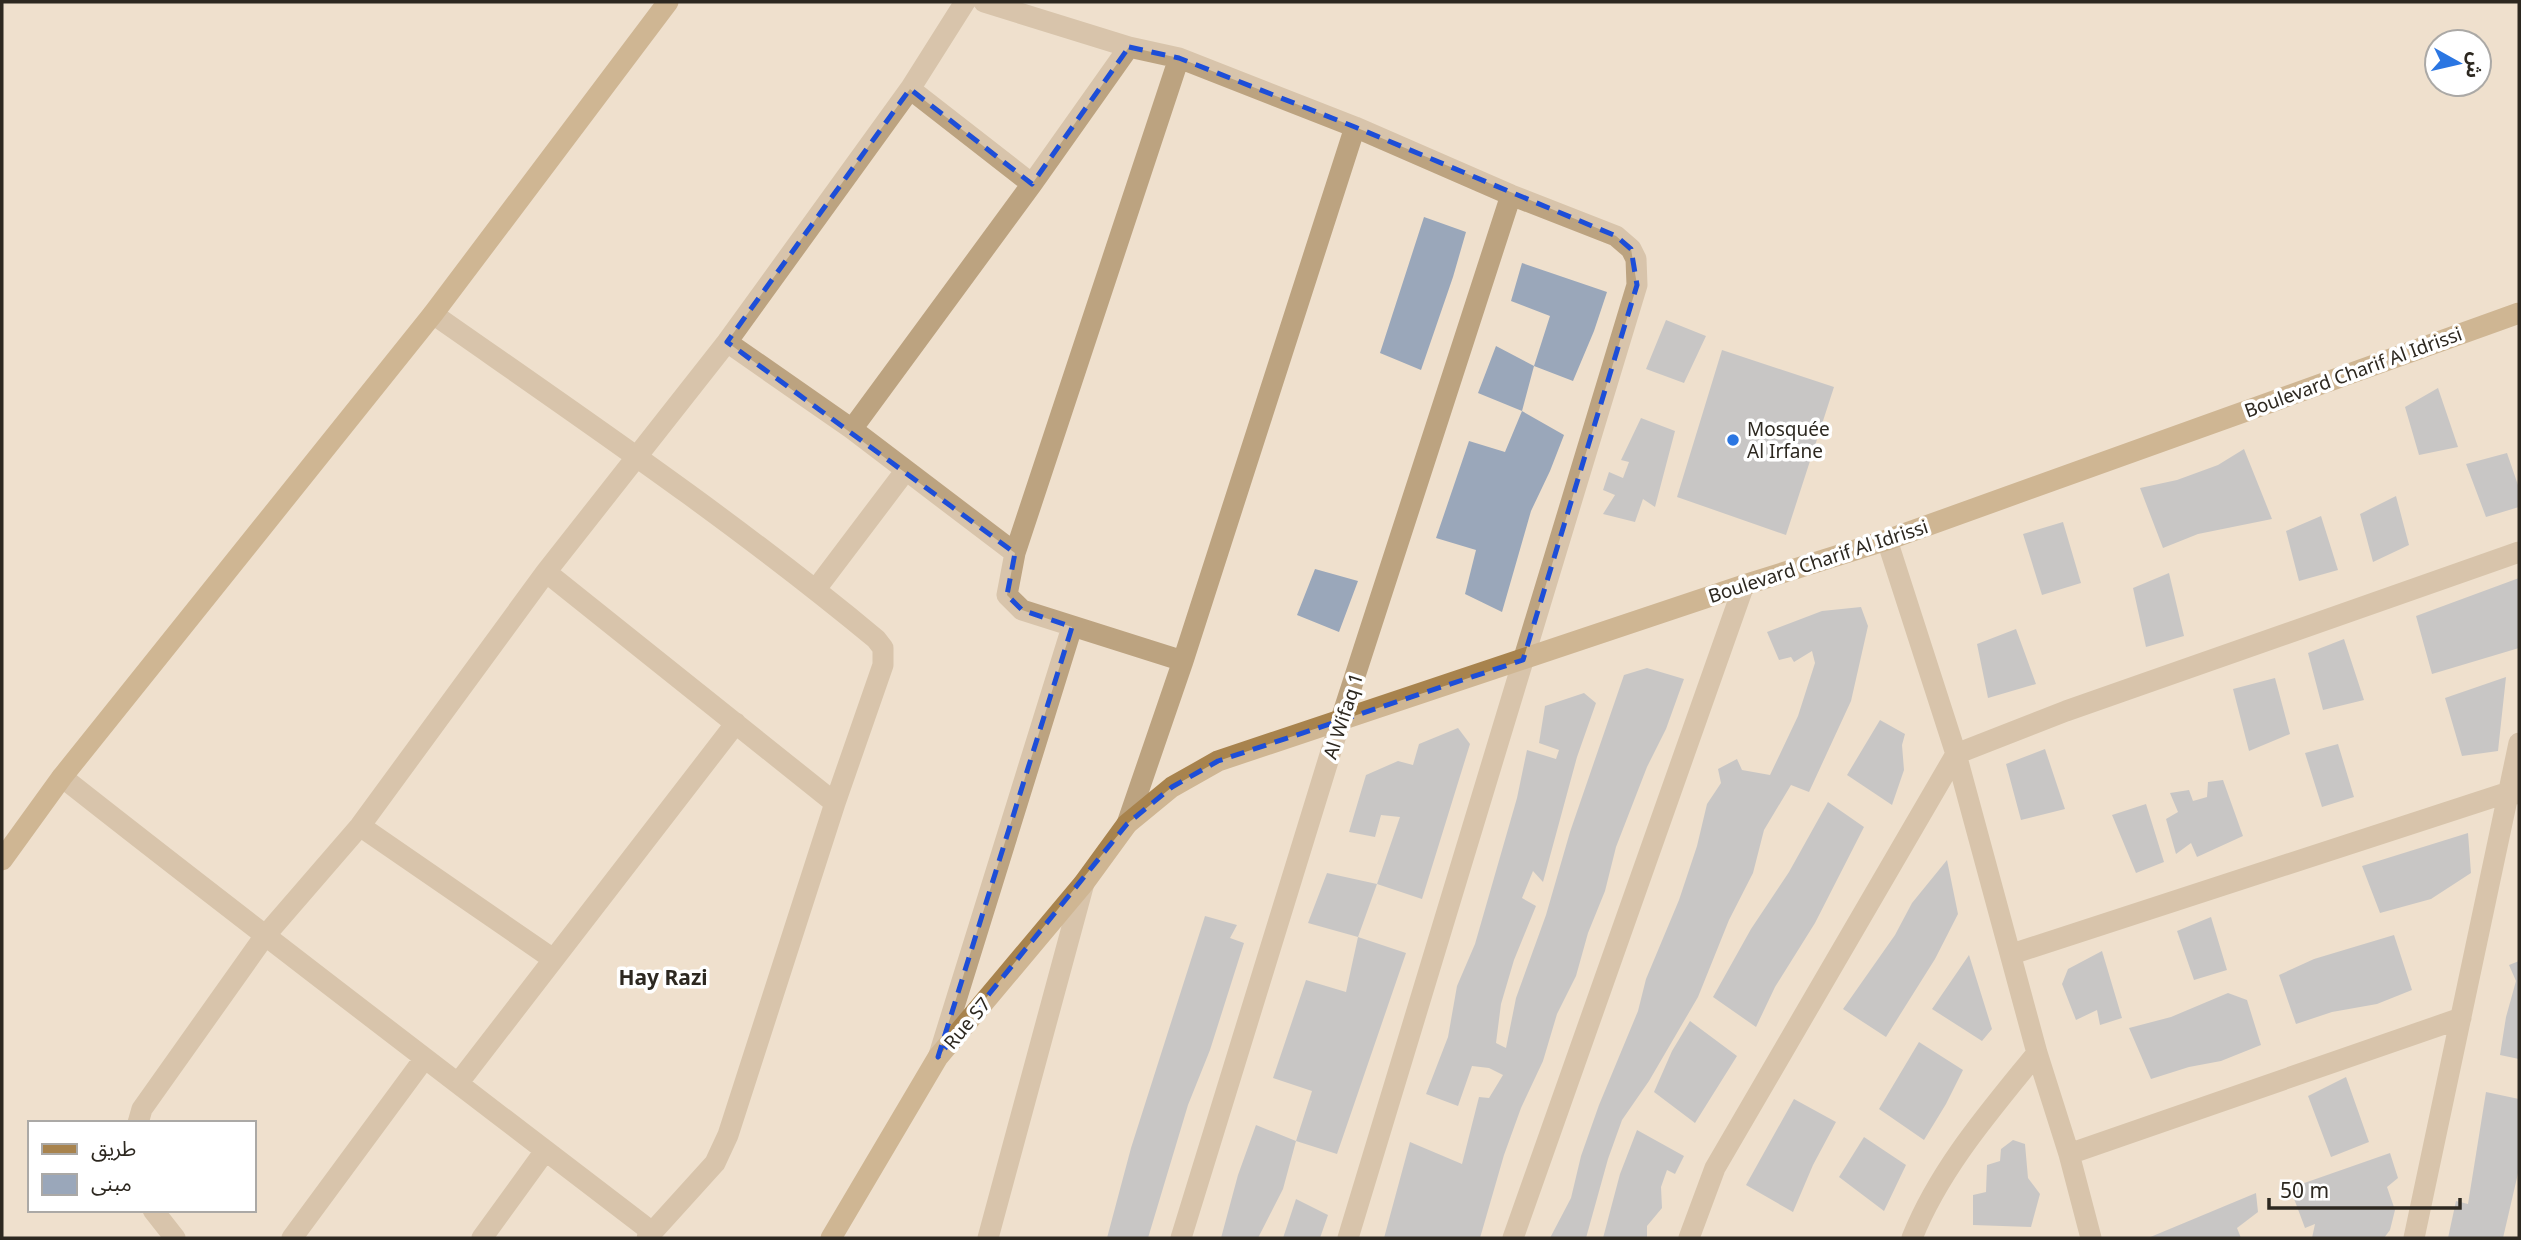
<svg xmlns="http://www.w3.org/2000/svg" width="2521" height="1240" viewBox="0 0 2521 1240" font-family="'Noto Sans','Noto Sans Arabic',sans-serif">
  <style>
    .building { fill: #9aa7ba }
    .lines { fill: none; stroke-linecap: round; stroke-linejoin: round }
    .street { stroke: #bca380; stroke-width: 21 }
    .secondary { stroke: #a8834d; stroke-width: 21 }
    .marked { fill: none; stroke: #1d4ed8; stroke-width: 5; stroke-dasharray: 14 9; stroke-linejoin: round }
    .poi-dot { fill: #2b76e2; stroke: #fff; stroke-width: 2.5 }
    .labels { text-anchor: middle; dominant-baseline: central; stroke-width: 7; stroke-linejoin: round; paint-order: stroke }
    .street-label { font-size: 19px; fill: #2d2820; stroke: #fff }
    .poi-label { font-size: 19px; fill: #2d2820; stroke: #fff; text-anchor: start }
    .neighbourhood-label { font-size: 21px; font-weight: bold; fill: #2d2820; stroke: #fff }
  </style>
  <rect width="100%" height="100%" fill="#efe0cd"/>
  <!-- building -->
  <path class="building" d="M 1424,217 L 1466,232 L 1453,277 L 1421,370 L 1380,353 Z
    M 1522,263 L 1607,292 L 1594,331 L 1573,381 L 1534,366 L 1550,316 L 1511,301 Z
    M 1666,320 L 1706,336 L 1684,383 L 1646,369 Z
    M 1496,346 L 1534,366 L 1522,411 L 1478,393 Z
    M 1722,350 L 1834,387 L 1786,535 L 1677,497 Z
    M 2438,388 L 2458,447 L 2419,455 L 2405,407 Z
    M 1522,411 L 1564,435 L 1550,471 L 1531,511 L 1502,612 L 1465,594 L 1476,550 L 1436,538 L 1469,441 L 1505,452 Z
    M 1641,418 L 1675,431 L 1655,507 L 1643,499 L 1635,522 L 1603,514 L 1615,495 L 1603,490 L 1609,472 L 1623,478 L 1629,462 L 1621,460 Z
    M 2244,449 L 2272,519 L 2198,534 L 2163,548 L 2140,488 L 2177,480 L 2218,465 Z
    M 2507,453 L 2519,488 L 2519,507 L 2486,517 L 2466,464 Z
    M 2396,496 L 2409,545 L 2373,562 L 2360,514 Z
    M 2321,516 L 2338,570 L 2299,581 L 2286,531 Z
    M 2063,522 L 2081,583 L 2042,595 L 2023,534 Z
    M 1315,569 L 1358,581 L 1339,632 L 1297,615 Z
    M 2169,573 L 2184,636 L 2146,647 L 2133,588 Z
    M 2519,578 L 2519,648 L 2432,674 L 2416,616 Z
    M 1861,607 L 1868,626 L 1851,701 L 1809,792 L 1791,785 L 1764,830 L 1753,873 L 1729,920 L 1698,997 L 1649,1081 L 1622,1120 L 1608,1159 L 1586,1238 L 1550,1238 L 1571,1198 L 1581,1156 L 1599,1105 L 1638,1011 L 1646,979 L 1679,900 L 1697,846 L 1707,804 L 1721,783 L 1718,769 L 1737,759 L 1742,770 L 1770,775 L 1798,716 L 1815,663 L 1812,651 L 1794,662 L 1791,657 L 1779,660 L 1767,632 L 1822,611 Z
    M 2016,629 L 2036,684 L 1988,698 L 1977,644 Z
    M 2344,639 L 2364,700 L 2323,710 L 2308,653 Z
    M 1647,668 L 1684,679 L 1666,729 L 1647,767 L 1616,847 L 1605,891 L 1588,933 L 1576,976 L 1557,1014 L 1543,1061 L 1521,1108 L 1504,1155 L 1480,1238 L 1384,1238 L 1410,1142 L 1462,1164 L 1479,1097 L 1489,1098 L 1503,1075 L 1489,1068 L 1472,1066 L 1458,1106 L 1426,1094 L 1448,1037 L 1457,986 L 1475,944 L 1517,798 L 1527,750 L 1556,759 L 1559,750 L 1539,743 L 1545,706 L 1584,693 L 1596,703 L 1577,757 L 1543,882 L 1533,871 L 1522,898 L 1536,906 L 1514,960 L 1501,1004 L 1496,1043 L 1506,1048 L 1516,998 L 1546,915 L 1570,832 L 1624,675 Z
    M 2506,677 L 2498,751 L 2462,756 L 2445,698 Z
    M 2275,678 L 2290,734 L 2249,751 L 2233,689 Z
    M 1880,720 L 1905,734 L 1902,745 L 1904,770 L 1892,805 L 1847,775 Z
    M 1458,728 L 1470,744 L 1422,899 L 1377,884 L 1358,937 L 1308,923 L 1327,873 L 1377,884 L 1400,817 L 1381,815 L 1375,837 L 1349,832 L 1366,775 L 1398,761 L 1413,765 L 1419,744 Z
    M 2338,744 L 2354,797 L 2322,807 L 2305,753 Z
    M 2045,749 L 2065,809 L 2021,820 L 2006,764 Z
    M 2223,780 L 2243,836 L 2197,857 L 2191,843 L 2176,854 L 2166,819 L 2178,812 L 2170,793 L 2189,790 L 2193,801 L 2207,797 L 2208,782 Z
    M 1828,802 L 1864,827 L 1815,923 L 1775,987 L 1756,1027 L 1713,997 L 1751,929 L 1789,872 Z
    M 2146,804 L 2164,862 L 2136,873 L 2112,815 Z
    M 2468,833 L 2471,873 L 2431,899 L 2380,913 L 2362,866 Z
    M 1947,860 L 1958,914 L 1935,959 L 1886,1037 L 1843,1009 L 1895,935 L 1912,903 Z
    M 1205,916 L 1237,925 L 1230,938 L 1244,943 L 1210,1050 L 1188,1105 L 1148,1238 L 1107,1238 L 1131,1148 Z
    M 2211,917 L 2227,970 L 2194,980 L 2177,931 Z
    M 2394,935 L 2412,990 L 2377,1004 L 2332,1012 L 2296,1024 L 2279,975 L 2314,959 Z
    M 1358,937 L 1406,953 L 1337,1154 L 1296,1141 L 1283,1189 L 1258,1238 L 1221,1238 L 1238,1175 L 1256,1125 L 1296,1141 L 1312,1091 L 1273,1078 L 1306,980 L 1346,992 Z
    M 2102,951 L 2122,1018 L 2100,1025 L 2097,1010 L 2076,1020 L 2062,984 L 2068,969 Z
    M 1969,955 L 1992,1029 L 1982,1041 L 1932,1009 Z
    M 2519,961 L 2519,1059 L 2500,1055 L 2506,1017 L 2516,981 L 2509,965 Z
    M 2228,993 L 2247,1000 L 2261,1045 L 2221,1061 L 2189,1067 L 2151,1079 L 2129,1028 L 2171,1017 Z
    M 1690,1021 L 1737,1056 L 1695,1123 L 1654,1092 L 1672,1051 Z
    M 1919,1042 L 1963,1070 L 1946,1104 L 1924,1140 L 1879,1109 Z
    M 2346,1077 L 2369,1142 L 2331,1157 L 2308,1096 Z
    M 2486,1092 L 2519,1099 L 2519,1169 L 2503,1238 L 2448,1238 L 2456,1201 L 2468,1204 Z
    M 1794,1099 L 1836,1122 L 1813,1165 L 1793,1212 L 1746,1185 Z
    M 1637,1130 L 1684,1156 L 1675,1174 L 1667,1170 L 1661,1187 L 1662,1208 L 1647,1226 L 1647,1238 L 1603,1238 L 1620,1174 Z
    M 1864,1137 L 1906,1165 L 1884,1211 L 1839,1177 Z
    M 2013,1140 L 2025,1144 L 2028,1178 L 2040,1194 L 2031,1227 L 1973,1225 L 1973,1195 L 1986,1192 L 1987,1165 L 2000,1161 L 2001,1149 Z
    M 2390,1153 L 2398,1178 L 2387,1187 L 2395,1210 L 2390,1230 L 2384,1238 L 2312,1238 L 2315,1224 L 2305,1228 L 2290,1188 Z
    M 2256,1193 L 2258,1212 L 2237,1228 L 2241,1238 L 2148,1238 Z
    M 1296,1199 L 1328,1215 L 1320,1238 L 1283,1238 Z"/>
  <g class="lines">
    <!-- street -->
    <path class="street" d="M 984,2 L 1129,47 L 1179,58 L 1355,127 L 1511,195 L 1616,236 L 1631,249 L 1636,259 L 1637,285 L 1348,1238
      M 1179,58 L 1015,553 L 1007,595 L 1022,610 L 1183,661
      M 910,89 L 1032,184
      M 433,314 C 583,419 735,522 876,639 L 883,648 L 883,665 L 835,803 L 728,1135 L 715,1163 L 647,1238
      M 727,342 L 852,429 L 1015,553
      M 852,429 L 1032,184 L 1129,47
      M 1887,540 L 1956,754 L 2037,1053 L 2069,1154 L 2091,1238
      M 546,572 L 835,803
      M 816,589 L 906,470
      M 62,777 C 257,931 455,1081 652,1232
      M 1127,824 L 1183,661 L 1355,127
      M 360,826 L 553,959
      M 2012,954 L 2509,792 L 2519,794
      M 939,1055 L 1072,627
      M 459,1082 L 736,723
      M 138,1123 L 142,1109 L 264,937 L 360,826 L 546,572 L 727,342 L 910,89 L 965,2
      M 2069,1154 L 2461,1018
      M 153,1210 L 175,1238
      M 292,1238 L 424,1059
      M 482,1238 L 545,1151
      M 988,1238 L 1084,883
      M 1181,1238 L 1341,719 L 1511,195
      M 1513,1238 L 1744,585
      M 1689,1238 L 1715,1168 L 1956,754 L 2066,711 L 2519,552
      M 1912,1238 C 1940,1168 1990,1111 2037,1053
      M 2414,1238 L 2519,743"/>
    <!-- secondary -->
    <path class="secondary" d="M 2,860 L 62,777 L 433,314 L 668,2
      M 831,1238 L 938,1057 L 1084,883 L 1127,824 L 1172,787 L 1218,761 L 1744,585 L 1887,540 L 2519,313"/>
  </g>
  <!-- marked area -->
  <path d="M0 0H2521V1240H0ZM 1129,47 L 1179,58 L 1355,127 L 1616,236 L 1631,249 L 1637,285 L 1523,660 L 1218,761 L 1172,787 L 1127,824 L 938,1057 L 1072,627 L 1022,610 L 1007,595 L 1015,553 L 727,342 L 910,89 L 1032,184 Z" fill="#efe0cd" fill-opacity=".55" fill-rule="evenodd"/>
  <path class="marked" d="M 1129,47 L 1179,58 L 1355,127 L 1616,236 L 1631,249 L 1637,285 L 1523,660 L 1218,761 L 1172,787 L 1127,824 L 938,1057 L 1072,627 L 1022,610 L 1007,595 L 1015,553 L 727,342 L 910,89 L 1032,184 Z"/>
  <!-- markers -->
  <circle class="poi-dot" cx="1733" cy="440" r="7"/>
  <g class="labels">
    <!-- street labels -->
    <g class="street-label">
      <text transform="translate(2353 372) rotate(-20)">Boulevard Charif Al Idrissi</text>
      <text transform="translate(1818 561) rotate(-18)">Boulevard Charif Al Idrissi</text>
      <text transform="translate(1343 716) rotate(-72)">Al Wifaq 1</text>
      <text transform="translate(967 1023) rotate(-50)">Rue S7</text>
    </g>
    <!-- poi labels -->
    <g class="poi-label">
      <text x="1747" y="429">Mosquée<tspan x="1747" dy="22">Al Irfane</tspan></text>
    </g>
    <!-- neighbourhood labels -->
    <g class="neighbourhood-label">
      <text x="663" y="977">Hay Razi</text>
    </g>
  </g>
  <!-- border -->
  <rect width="2521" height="1240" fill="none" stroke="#2d2820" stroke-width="7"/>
  <!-- legend -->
  <rect x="28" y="1121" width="228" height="91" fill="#ffffff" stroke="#aba9a6" stroke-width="2"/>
  <rect x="42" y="1144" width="35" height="10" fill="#a8834d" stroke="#aba9a6" stroke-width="2"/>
  <text x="91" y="1156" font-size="21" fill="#2d2820">طريق</text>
  <rect x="42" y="1174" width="35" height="21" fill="#9aa7ba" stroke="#aba9a6" stroke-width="2"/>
  <text x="91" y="1191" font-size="21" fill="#2d2820">مبنى</text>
  <!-- north arrow -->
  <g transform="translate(2458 63) rotate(98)"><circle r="33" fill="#ffffff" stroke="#aba9a6" stroke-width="2"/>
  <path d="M0-5L12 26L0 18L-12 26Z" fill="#2b76e2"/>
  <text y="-10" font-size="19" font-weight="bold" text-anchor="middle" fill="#2d2820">ش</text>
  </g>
  <!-- scale -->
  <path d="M2269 1198v10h191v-10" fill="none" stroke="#2d2820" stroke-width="3.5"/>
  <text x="2280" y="1198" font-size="21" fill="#2d2820" stroke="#ffffff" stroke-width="5" paint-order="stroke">50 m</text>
</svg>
